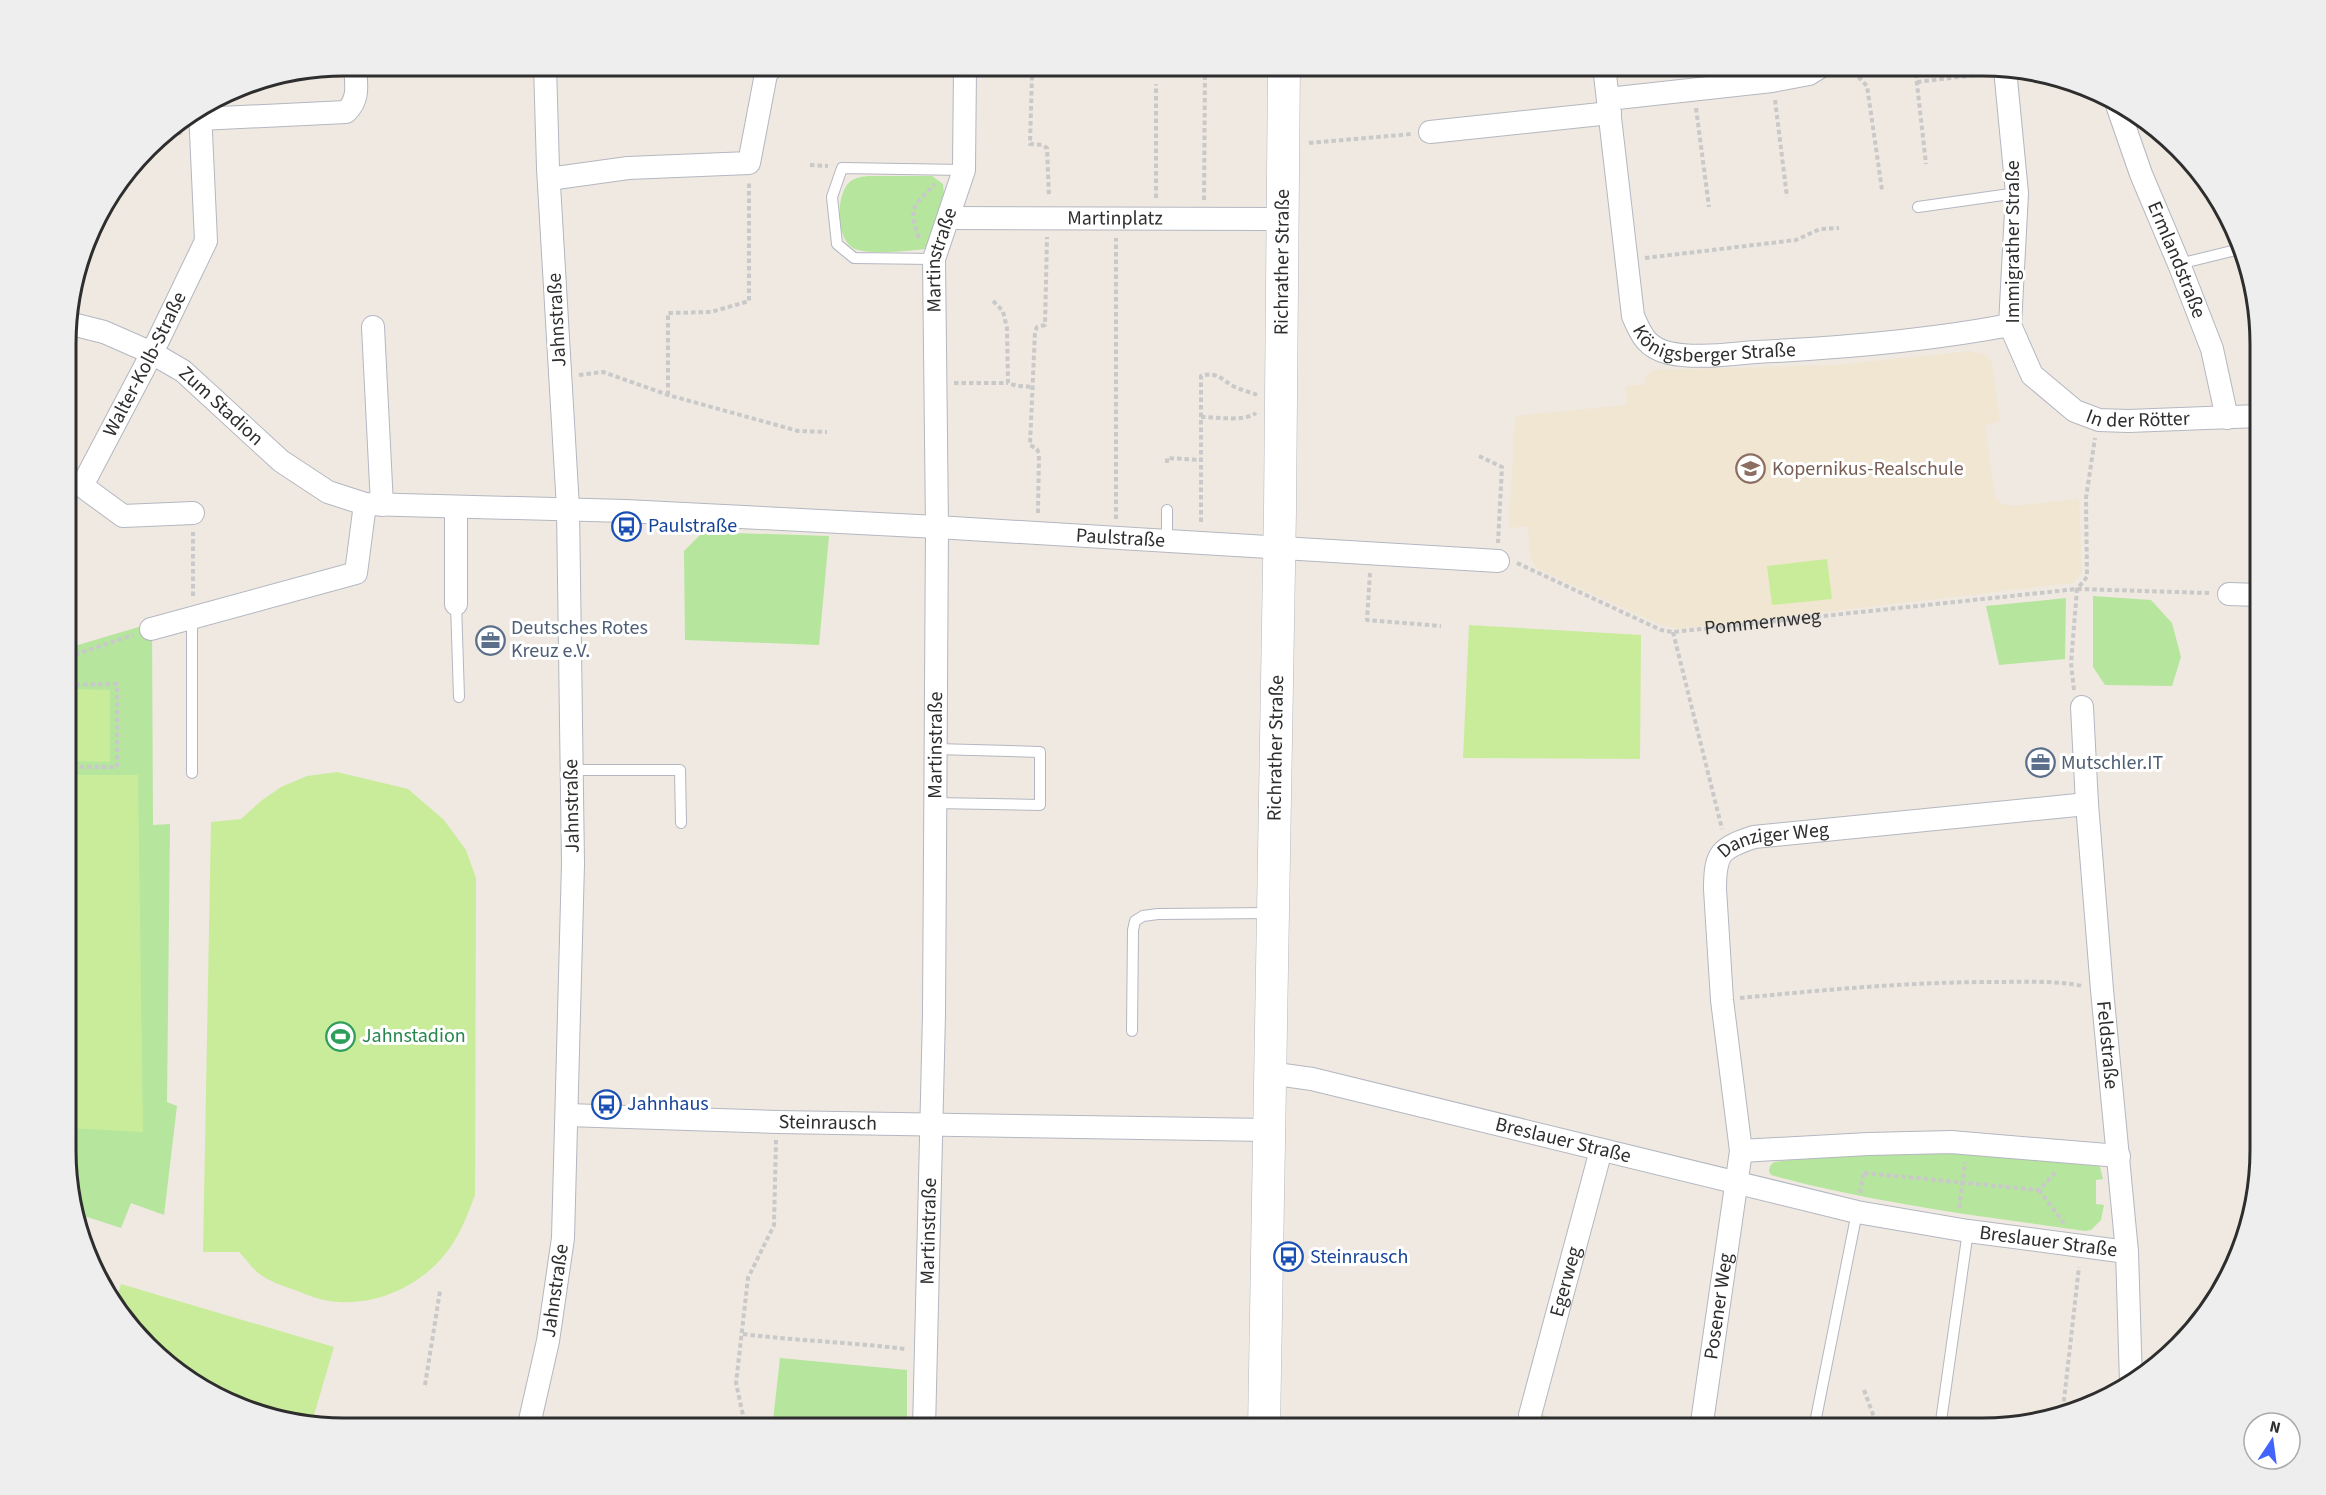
<svg xmlns="http://www.w3.org/2000/svg" width="2326" height="1495" viewBox="0 0 2326 1495" font-family="'Source Sans 3',sans-serif">
  <style>
    .education { fill: #f0e6d1 }
    .green { fill: #b6e59e }
    .pitch { fill: #c9ec9a }
    .lines { fill: none; stroke-linecap: round; stroke-linejoin: round }
    .lane-casing { stroke: #b4b7c1; stroke-width: 12 }
    .street-casing { stroke: #b4b7c1; stroke-width: 24 }
    .secondary-casing { stroke: #b4b7c1; stroke-width: 33 }
    .path { stroke: #c9c9c9; stroke-width: 4; stroke-dasharray: 4.5 3; stroke-linecap: butt }
    .lane { stroke: #fff; stroke-width: 10 }
    .street { stroke: #fff; stroke-width: 22 }
    .secondary { stroke: #fff; stroke-width: 32 }
    .labels { text-anchor: middle; dominant-baseline: central; stroke-width: 6; stroke-linejoin: round; paint-order: stroke }
    .street-label { font-size: 20px; fill: #2e2e2e; stroke: #fff }
    .education-label { font-size: 20px; fill: #785e54; stroke: #fff; text-anchor: start }
    .transit-label { font-size: 20px; fill: #164399; stroke: #fff; text-anchor: start }
    .service-label { font-size: 20px; fill: #4e5e75; stroke: #fff; text-anchor: start }
    .leisure-label { font-size: 20px; fill: #27864d; stroke: #fff; text-anchor: start }
    .rim { fill: none; stroke: #2e2e2e; stroke-width: 3 }
  </style>
  <rect width="100%" height="100%" fill="#efe9e1"/>
  <!-- education -->
  <path class="education" d="M 1970,351 L 1987,355 L 1992,364 L 2000,422 L 1985,425 L 1994,493 L 1997,499 L 2002,504 L 2013,506 L 2079,499 L 2082,573 L 2073,583 L 1679,629 L 1660,625 L 1536,568 L 1530,556 L 1528,526 L 1509,528 L 1515,416 L 1627,405 L 1626,386 L 1645,384 L 1646,375 L 1655,370 L 1837,365 Z"/>
  <!-- green -->
  <path class="green" d="M 868,176 L 932,176 L 943,184 L 944,194 L 930,248 C 913,251 871,255 855,249 C 836,241 836,199 847,185 C 852,178 860,177 868,176 Z
    M 703,532 L 829,536 L 819,645 L 685,640 L 684,551 Z
    M 2093,596 L 2151,600 L 2172,623 L 2181,657 L 2172,686 L 2105,685 L 2093,667 Z
    M 2066,598 L 2065,659 L 1999,665 L 1986,606 Z
    M 152,623 L 153,825 L 170,824 L 167,1102 L 177,1106 L 164,1215 L 131,1203 L 121,1228 L 78,1214 L 68,1186 L 68,648 Z
    M 1958,1151 L 2095,1164 L 2100,1167 L 2103,1179 L 2096,1180 L 2096,1204 L 2104,1205 L 2101,1220 L 2091,1230 L 2085,1231 C 1980,1216 1874,1203 1771,1175 L 1769,1171 L 1770,1166 L 1774,1162 L 1820,1157 Z
    M 780,1358 L 907,1370 L 907,1429 L 850,1425 L 849,1429 L 772,1429 Z
    M 1541,1415 L 1603,1429 L 1530,1429 L 1531,1422 Z"/>
  <!-- pitch -->
  <path class="pitch" d="M 1827,559 L 1832,599 L 1772,605 L 1767,566 Z
    M 1469,625 L 1641,635 L 1640,759 L 1463,758 Z
    M 68,689 L 110,690 L 110,762 L 68,761 Z
    M 337,772 L 408,789 L 444,820 L 466,850 L 476,878 L 475,1195 C 468,1213 461,1233 449,1249 C 421,1288 368,1311 320,1299 C 312,1297 303,1293 295,1290 C 283,1286 271,1282 261,1275 C 253,1270 246,1259 239,1252 L 203,1252 L 211,822 L 241,819 L 261,801 L 281,787 L 307,776 Z
    M 68,775 L 138,775 L 143,1132 L 68,1128 Z
    M 121,1284 L 334,1347 L 311,1425 L 272,1419 L 190,1382 L 115,1303 Z"/>
  <g class="lines">
    <defs>
      <path id="lane" d="M 1918,207 L 2017,193
        M 934,259 L 854,258 L 837,244 L 832,197 L 842,168 L 964,170
        M 2179,264 L 2236,250
        M 1167,540 L 1167,510
        M 456,604 L 459,697
        M 571,770 L 680,770 L 681,823
        M 192,773 L 192,619
        M 935,803 L 1040,805 L 1040,752 L 936,749
        M 1132,1031 L 1133,930 L 1135,921 L 1143,916 L 1158,914 L 1271,913
        M 1814,1428 L 1857,1212
        M 1940,1428 L 1968,1231"/>
      <g id="street">
        <path id="s2" d="M 1604,66 L 1633,316 C 1641,335 1647,348 1669,353 C 1696,359 1728,354 1756,352 C 1841,348 1926,341 2010,325"/>
        <path id="s3" d="M 2005,69 L 2017,193 L 2010,325 L 2032,375 L 2075,411 L 2099,420 L 2128,421 L 2259,416"/>
        <path d="M 1608,99 L 1772,81 L 1809,74 L 1822,66"/>
        <path id="s4" d="M 2117,105 L 2141,174 L 2179,264 L 2212,349 L 2227,418"/>
        <path d="M 200,119 L 346,112 C 360,99 356,84 355,66"/>
        <path d="M 1430,132 L 1610,113"/>
        <path d="M 549,179 L 628,168 L 749,163 L 766,74 L 773,66"/>
        <path id="s5" d="M 949,218 L 1282,219"/>
        <path id="s6" d="M 68,323 L 104,332 L 152,353 L 183,371 L 281,461 L 328,492 L 365,504 L 625,511 L 937,527 L 1498,561"/>
        <path d="M 373,327 L 382,505"/>
        <path id="s7" d="M 193,513 L 123,516 L 82,486 L 152,353 L 206,241 L 200,111"/>
        <path d="M 2229,594 L 2259,595"/>
        <path d="M 456,604 L 456,508"/>
        <path d="M 151,629 L 356,573 L 365,504"/>
        <path id="s8" d="M 2082,707 L 2087,804 L 2102,990 L 2127,1252 L 2131,1382"/>
        <path id="s9" d="M 1269,1073 L 1312,1079 L 1857,1212 L 1968,1231 L 2127,1252"/>
        <path id="s10" d="M 567,1115 L 777,1122 L 1268,1130"/>
        <path d="M 1741,1151 L 1868,1144 L 1951,1142 L 2119,1156"/>
        <path id="s11" d="M 1530,1415 L 1601,1150"/>
        <path id="s12" d="M 528,1429 L 548,1341 L 563,1238 L 573,864 L 568,508 L 548,168 L 545,66"/>
        <path id="s13" d="M 924,1429 L 934,1014 L 937,527 L 934,259 L 964,170 L 965,66"/>
        <path id="s14" d="M 1701,1429 L 1741,1151 L 1722,1000 L 1715,889 C 1715,852 1721,848 1754,837 L 2087,804"/>
      </g>
      <g id="secondary">
        <path id="s15" d="M 1264,1429 L 1280,510 L 1284,66"/>
      </g>
    </defs>
    <!-- lane casing -->
    <use href="#lane" class="lane-casing"/>
    <!-- street casing -->
    <use href="#street" class="street-casing"/>
    <!-- secondary casing -->
    <use href="#secondary" class="secondary-casing"/>
    <!-- path -->
    <g class="path">
      <path d="M 1848,66 L 1867,86 L 1882,190"/>
      <path d="M 1915,66 L 1926,164"/>
      <path d="M 1032,76 L 1030,144 L 1042,145 L 1047,148 L 1049,197"/>
      <path d="M 1917,82 L 1985,74"/>
      <path d="M 1775,100 L 1787,197"/>
      <path d="M 1696,108 L 1709,207"/>
      <path d="M 162,134 L 183,133"/>
      <path d="M 1309,143 L 1412,134"/>
      <path d="M 810,165 L 828,166"/>
      <path d="M 1156,198 L 1156,84"/>
      <path d="M 1204,200 L 1205,66"/>
      <path d="M 919,238 C 907,207 914,206 935,184"/>
      <path d="M 1645,258 L 1796,240 L 1820,229 L 1839,228"/>
      <path d="M 993,301 L 1003,311 L 1007,328 L 1008,383 L 1017,386 L 1033,387"/>
      <path d="M 579,375 L 603,372 L 668,395 L 798,431 L 827,432"/>
      <path d="M 954,383 L 1008,383"/>
      <path d="M 668,395 L 668,313 L 711,312 L 749,301 L 749,182"/>
      <path d="M 1201,417 C 1217,417 1244,422 1256,413"/>
      <path d="M 1479,456 L 1502,467 L 1498,543"/>
      <path d="M 1167,463 L 1167,458 L 1201,460"/>
      <path d="M 1038,513 L 1039,454 L 1037,449 L 1030,445 L 1035,332 L 1037,327 L 1045,325 L 1047,237"/>
      <path d="M 1116,519 L 1116,238"/>
      <path d="M 1201,522 L 1201,376 C 1216,371 1221,379 1233,386 C 1241,390 1250,392 1257,395"/>
      <path id="s1" d="M 1517,563 L 1661,630 L 1673,632 L 2077,589 L 2209,593"/>
      <path d="M 1370,573 L 1367,620 L 1441,626"/>
      <path d="M 193,596 L 193,532"/>
      <path d="M 1673,632 L 1722,829"/>
      <path d="M 68,657 L 133,635"/>
      <path d="M 68,685 L 117,684 L 117,767 L 68,767"/>
      <path d="M 2074,690 L 2071,663 L 2077,589 L 2087,577 L 2086,498 L 2095,438"/>
      <path d="M 1740,998 C 1824,990 1907,982 1992,982 C 2022,982 2053,980 2083,986"/>
      <path d="M 1864,1173 L 2039,1190 L 2056,1172"/>
      <path d="M 2039,1190 L 2064,1223"/>
      <path d="M 1860,1193 L 1864,1171"/>
      <path d="M 1959,1208 L 1965,1162"/>
      <path d="M 743,1334 C 797,1341 851,1342 905,1349"/>
      <path d="M 425,1385 L 440,1291"/>
      <path d="M 1864,1390 L 1878,1428"/>
      <path d="M 2063,1409 L 2079,1267"/>
      <path d="M 1548,1420 L 1558,1422 L 1562,1429"/>
      <path d="M 746,1429 L 736,1383 L 748,1278 L 774,1225 L 776,1140"/>
    </g>
    <!-- lane -->
    <use href="#lane" class="lane"/>
    <!-- street -->
    <use href="#street" class="street"/>
    <!-- secondary -->
    <use href="#secondary" class="secondary"/>
  </g>
  <!-- icons -->
  <defs>
    <symbol id="school-ring" viewBox="-11 -11 22 22"><circle r="9.5" fill="#fff" stroke="#8d6e63" stroke-width="1.5"/><path d="M0-5L7-2L0 1L-7-2ZM-4 1L0 2.5L4 1V4Q0 6-4 4Z" fill="#8d6e63"/></symbol>
    <symbol id="bus-ring" viewBox="-11 -11 22 22"><circle r="9.5" fill="#fff" stroke="#1a4fb4" stroke-width="1.5"/><path d="M-5-6H5V4H4V6H2V4H-2V6H-4V4H-5ZM-3.5-4V0h7V-4ZM-3.5 1.2v1.5H-2V1.2ZM2 1.2v1.5H3.5V1.2Z" fill="#1a4fb4"/></symbol>
    <symbol id="office-ring" viewBox="-11 -11 22 22"><circle r="9.5" fill="#fff" stroke="#5c6f8a" stroke-width="1.5"/><path d="M-6-3h4V-5.5h4V-3h4V5H-6ZM-1-4.5V-3h2v-1.5ZM-6 0V1H6V0Z" fill="#5c6f8a"/></symbol>
    <symbol id="stadium-ring" viewBox="-11 -11 22 22"><circle r="9.5" fill="#fff" stroke="#2e9e5b" stroke-width="1.5"/><path d="M0-5a6.5 5 0 1 0 0 10a6.5 5 0 1 0 0-10ZM-3.5-1.8h7v3.6h-7Z" fill="#2e9e5b"/></symbol>
  </defs>
  <g fill-rule="evenodd">
    <use href="#school-ring" x="1734" y="452" width="33" height="33"/>
    <use href="#bus-ring" x="610" y="510" width="33" height="33"/>
    <use href="#office-ring" x="474" y="624" width="33" height="33"/>
    <use href="#office-ring" x="2024" y="746" width="33" height="33"/>
    <use href="#stadium-ring" x="324" y="1020" width="33" height="33"/>
    <use href="#bus-ring" x="590" y="1088" width="33" height="33"/>
    <use href="#bus-ring" x="1272" y="1240" width="33" height="33"/>
  </g>
  <g class="labels">
    <!-- street labels -->
    <g class="street-label">
      <text stroke="none"><textPath href="#s5" startOffset="166">Martinplatz</textPath></text>
      <text transform="translate(2013 242) rotate(-90)">Immigrather Straße</text>
      <text stroke="none"><textPath href="#s4" startOffset="166">Ermlandstraße</textPath></text>
      <text stroke="none"><textPath href="#s13" startOffset="1170">Martinstraße</textPath></text>
      <text stroke="none"><textPath href="#s15" startOffset="1167">Richrather Straße</textPath></text>
      <text transform="translate(557 320) rotate(-93)">Jahnstraße</text>
      <text stroke="none"><textPath href="#s2" startOffset="348">Königsberger Straße</textPath></text>
      <text stroke="none"><textPath href="#s7" startOffset="258">Walter-Kolb-Straße</textPath></text>
      <text stroke="none"><textPath href="#s6" startOffset="177">Zum Stadion</textPath></text>
      <text stroke="none"><textPath href="#s3" startOffset="432">In der Rötter</textPath></text>
      <text stroke="none"><textPath href="#s6" startOffset="1110">Paulstraße</textPath></text>
      <text stroke="none"><textPath href="#s1" startOffset="261">Pommernweg</textPath></text>
      <text stroke="none"><textPath href="#s13" startOffset="684">Martinstraße</textPath></text>
      <text stroke="none"><textPath href="#s15" startOffset="681">Richrather Straße</textPath></text>
      <text transform="translate(572 806) rotate(-91)">Jahnstraße</text>
      <text stroke="none"><textPath href="#s14" startOffset="636">Danziger Weg</textPath></text>
      <text stroke="none"><textPath href="#s8" startOffset="339">Feldstraße</textPath></text>
      <text stroke="none"><textPath href="#s10" startOffset="261">Steinrausch</textPath></text>
      <text stroke="none"><textPath href="#s9" startOffset="302">Breslauer Straße</textPath></text>
      <text stroke="none"><textPath href="#s13" startOffset="198">Martinstraße</textPath></text>
      <text stroke="none"><textPath href="#s9" startOffset="798">Breslauer Straße</textPath></text>
      <text stroke="none"><textPath href="#s11" startOffset="138">Egerweg</textPath></text>
      <text stroke="none"><textPath href="#s12" startOffset="141">Jahnstraße</textPath></text>
      <text stroke="none"><textPath href="#s14" startOffset="124">Posener Weg</textPath></text>
    </g>
    <!-- education labels -->
    <g class="education-label">
      <text x="1772" y="469">Kopernikus-Realschule</text>
    </g>
    <!-- transit labels -->
    <g class="transit-label">
      <text x="648" y="526">Paulstraße</text>
      <text x="627" y="1104">Jahnhaus</text>
      <text x="1310" y="1257">Steinrausch</text>
    </g>
    <!-- service labels -->
    <g class="service-label">
      <text x="511" y="628">Deutsches Rotes<tspan x="511" dy="23">Kreuz e.V.</tspan></text>
      <text x="2061" y="763">Mutschler.IT</text>
    </g>
    <!-- leisure labels -->
    <g class="leisure-label">
      <text x="362" y="1036">Jahnstadion</text>
    </g>
  </g>
  <!-- crop -->
  <path d="M0 0H2326V1495H0ZM344 76H1982A268 268 0 0 1 2250 344V1150A268 268 0 0 1 1982 1418H344A268 268 0 0 1 76 1150V344A268 268 0 0 1 344 76Z" fill="#eee" fill-rule="evenodd"/>
  <path class="rim" d="M344 76H1982A268 268 0 0 1 2250 344V1150A268 268 0 0 1 1982 1418H344A268 268 0 0 1 76 1150V344A268 268 0 0 1 344 76Z"/>
  <!-- north arrow -->
  <g transform="translate(2272 1441) rotate(13)"><circle r="28" fill="#ffffff" stroke="#ababab" stroke-width="1.5"/>
  <path d="M0-4.5L10 22L0 15L-10 22Z" fill="#4264fb"/>
  <text y="-9" font-size="16" font-weight="bold" text-anchor="middle" fill="#2e2e2e">N</text>
  </g>
</svg>
